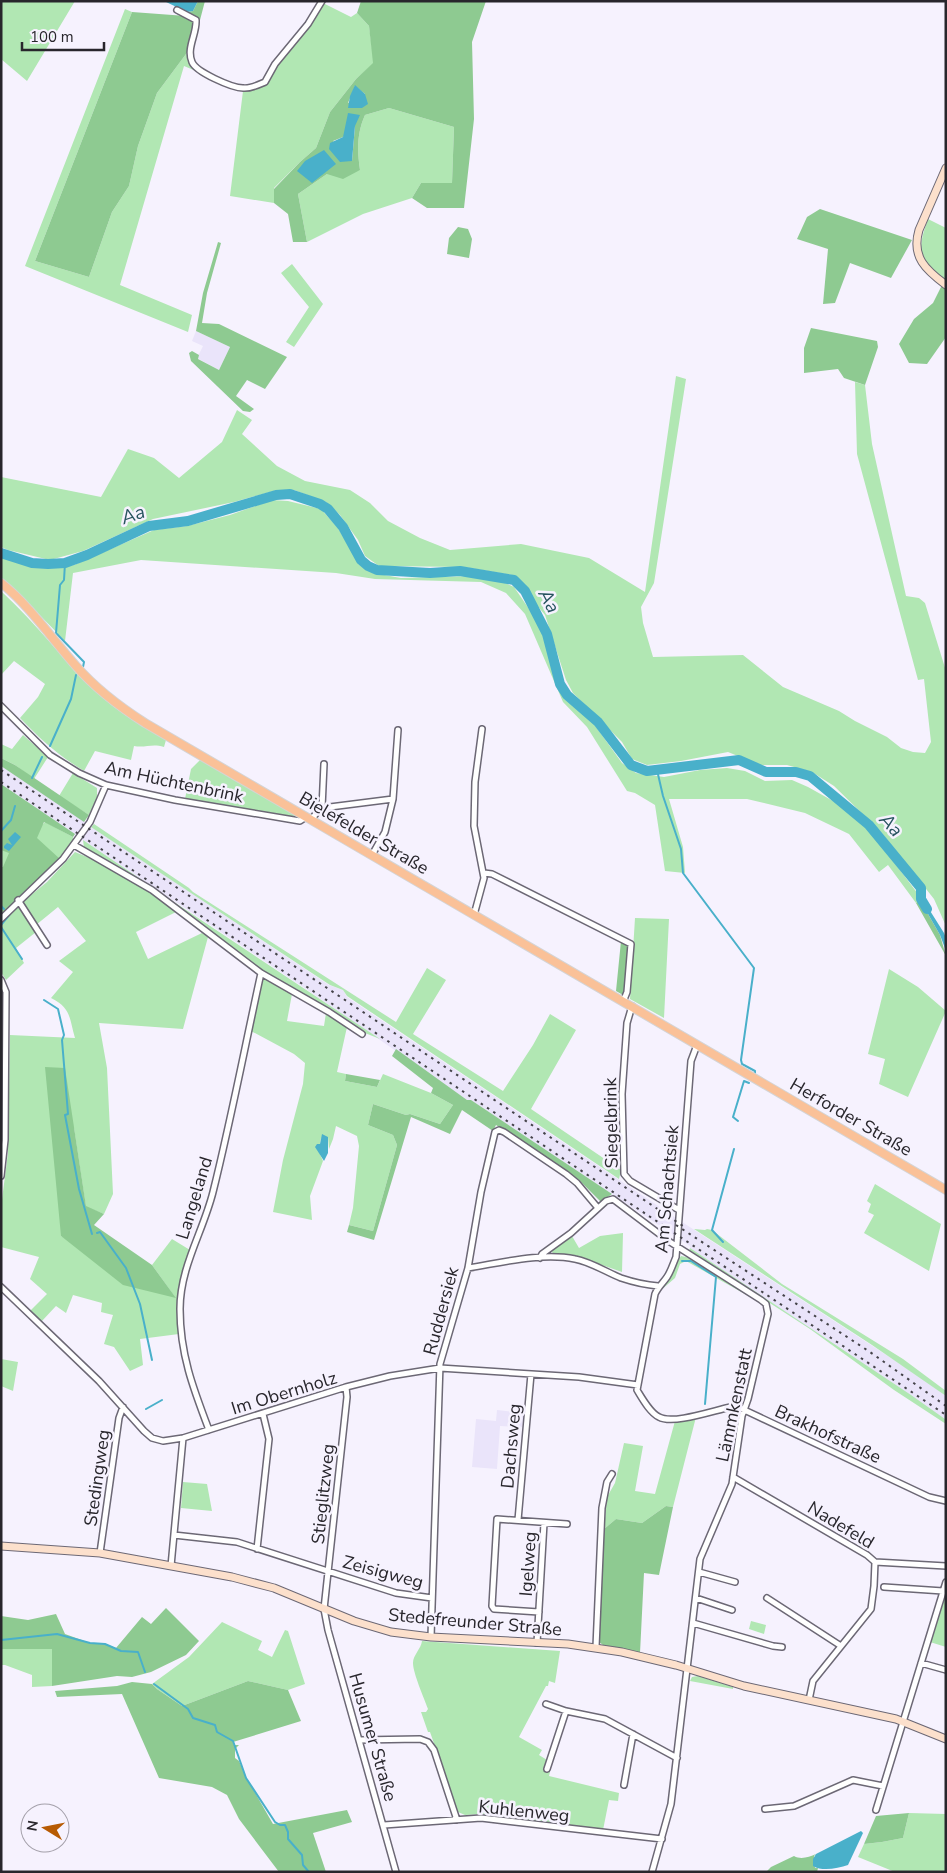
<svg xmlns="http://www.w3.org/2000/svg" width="947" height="1873" viewBox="0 0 947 1873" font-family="'Nunito Sans',sans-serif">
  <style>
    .built { fill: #eae4fa }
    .green { fill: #b1e7b3 }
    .forest { fill: #8eca91; fill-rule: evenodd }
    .water { fill: #49b0ca }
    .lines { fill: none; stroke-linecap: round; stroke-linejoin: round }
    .stream { stroke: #49b0ca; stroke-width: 2 }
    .river { stroke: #49b0ca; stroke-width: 10 }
    .street-casing { stroke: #6c6875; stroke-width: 8 }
    .secondary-casing { stroke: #6c6875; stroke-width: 9 }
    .primary-casing { stroke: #d4d4d5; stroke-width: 10 }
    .street { stroke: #fff; stroke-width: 5 }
    .secondary { stroke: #fce0cc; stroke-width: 7 }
    .primary { stroke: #fac198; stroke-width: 8 }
    .rail { stroke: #444249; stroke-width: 2; stroke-dasharray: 2.5 5; stroke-linecap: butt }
    .labels { text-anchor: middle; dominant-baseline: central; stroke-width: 5; stroke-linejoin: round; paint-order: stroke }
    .street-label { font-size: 18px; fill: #28262c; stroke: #f6f2fe }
    .water-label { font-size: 19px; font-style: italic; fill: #27545f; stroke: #f6f2fe }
  </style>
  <rect width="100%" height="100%" fill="#f6f2fe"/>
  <!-- built -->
  <path class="built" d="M 196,331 L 230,347 L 219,370 L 197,358 L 203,346 L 192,341 Z
    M 1,766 L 329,985 L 343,990 L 347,997 L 676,1218 L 917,1375 L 946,1396 L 946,1420 L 690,1248 L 690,1246 L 471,1100 L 467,1100 L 309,991 L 44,814 L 1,784 Z
    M 497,1410 L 524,1413 L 522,1427 L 500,1426 L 497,1469 L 472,1467 L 476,1419 L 496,1421 Z"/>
  <!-- green -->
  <path class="green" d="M 1,1 L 75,1 L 27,81 L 1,59 Z
    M 323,3 L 351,17 L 357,13 L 369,26 L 374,63 L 356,79 L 330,112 L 316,148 L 300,162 L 274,188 L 274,203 L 230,196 L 243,91 L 268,82 L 277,66 Z
    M 125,9 L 132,12 L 35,261 L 89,277 L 112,212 L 129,186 L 138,146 L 157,93 L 189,50 L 191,64 L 196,71 L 184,66 L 120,285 L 192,315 L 188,332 L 25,266 Z
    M 389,108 L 454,127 L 452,184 L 421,183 L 412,198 L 363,214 L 307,242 L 298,194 L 327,174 L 360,170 C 357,150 357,133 365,115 Z
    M 928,219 L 946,228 L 946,281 C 917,262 917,249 928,219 Z
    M 292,264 L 323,304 L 294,347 L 286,342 L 309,307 L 281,273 Z
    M 676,376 L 686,379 L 654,583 L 641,607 L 643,623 L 653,657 L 743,655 L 783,687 L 839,711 L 855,721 L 887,737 L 901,748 L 913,752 L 925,753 L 931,742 L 924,679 L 918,680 L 857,454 L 855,382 L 865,385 L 872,444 L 906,596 L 919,598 L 925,603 L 946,671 L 946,926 L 934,899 L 881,832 L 834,786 L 812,772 L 787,765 L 760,765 L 728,752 L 681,761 L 647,765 L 632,759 L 622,742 L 573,693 L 566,680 L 545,615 L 512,575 L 464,567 L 379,566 L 365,556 L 358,540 L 340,515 L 326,502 L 294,490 L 277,490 L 234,502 L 153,519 L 83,551 L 50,560 L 8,550 L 1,547 L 1,477 L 101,497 L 128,449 L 154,458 L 179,478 L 222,442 L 237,410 L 252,420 L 242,434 L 277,466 L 305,481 L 350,490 L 370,503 L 388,521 L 420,538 L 450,550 L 521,544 L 589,558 L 645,592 Z
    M 272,500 L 288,501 L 321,509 L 338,528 L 358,562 L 373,573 L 401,578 L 472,576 L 503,582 L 514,587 L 540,625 L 562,693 L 594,724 L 622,763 L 636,773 L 664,777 L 700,770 L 727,768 L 745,771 L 765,781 L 792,780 L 808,787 L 842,806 L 863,824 L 882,846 L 918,894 L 920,900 L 916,903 L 888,865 L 879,872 L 849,834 L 805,813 L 747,799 L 669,799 L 683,847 L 685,873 L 665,871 L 655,805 L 635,793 L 627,791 L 587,727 L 563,702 L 525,614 L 506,593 L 481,582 L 375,579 L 336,573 L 141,560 L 73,573 L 65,641 L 26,601 L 1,578 L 1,557 L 50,568 L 74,565 L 154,530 L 187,526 L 230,515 Z
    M 1,591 C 37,624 66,664 102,697 C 121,714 144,727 166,740 L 164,747 C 152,743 146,748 134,746 L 131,760 L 95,751 L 84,771 C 59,756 40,739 20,718 L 38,697 L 45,684 L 14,661 L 1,675 Z
    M 23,735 L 48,757 L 34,779 L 15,765 L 1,758 L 1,744 L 12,749 Z
    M 201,759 L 297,815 L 296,818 L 185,799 L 191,769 Z
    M 73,773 L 97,788 L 97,797 L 89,815 L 59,796 Z
    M 1,805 L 42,825 L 45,822 L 73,837 L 74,842 L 60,859 L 1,906 Z
    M 94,824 L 189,888 L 193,892 L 396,1022 L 427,968 L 446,980 L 413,1034 L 503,1091 L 533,1045 L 550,1014 L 576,1030 L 531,1109 L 621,1170 L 619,1179 L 347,996 L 343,990 L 330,985 L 91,827 Z
    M 83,840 L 148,884 L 84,848 Z
    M 75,852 C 113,867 144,885 176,912 L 136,932 L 148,959 L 202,933 L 208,937 L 183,1029 L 99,1023 L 107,1068 L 113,1194 L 104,1214 L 86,1207 L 74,1128 L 61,1236 L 175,1297 L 152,1265 L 172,1239 L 190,1250 L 179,1285 L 179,1334 L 140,1339 L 143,1365 L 130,1371 L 114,1347 L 104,1344 L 113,1315 L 101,1312 L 102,1303 L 73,1295 L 66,1313 L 56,1306 L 41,1322 L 30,1311 L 47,1294 L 30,1279 L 39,1257 L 1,1247 L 1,1207 L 8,1153 L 10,1035 L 75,1038 C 69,1017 71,1008 51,998 L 73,972 L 59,961 L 86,941 L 58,907 L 36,925 L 36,932 L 16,948 L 24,963 L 6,980 L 1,972 L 1,926 L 14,909 L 47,882 Z
    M 156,890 L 380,1039 L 365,1033 L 326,1009 L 272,979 L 179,909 Z
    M 635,918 L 669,919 L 664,1018 L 630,999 Z
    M 889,969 L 918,987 L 946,1011 L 908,1097 L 879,1084 L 885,1059 L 868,1054 Z
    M 263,979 L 267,979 L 292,994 L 287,1021 L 324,1026 L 326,1013 L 347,1027 L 337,1072 L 346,1074 L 345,1081 L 377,1087 L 383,1074 L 431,1093 L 453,1105 L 440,1124 L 410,1114 L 406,1115 L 373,1104 L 368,1125 L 393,1135 L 397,1145 L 373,1231 L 349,1225 L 353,1208 L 359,1146 L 357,1136 L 336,1126 L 333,1139 L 329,1149 L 328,1137 L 321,1138 L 319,1152 L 323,1161 L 310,1196 L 312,1220 L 273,1212 L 283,1160 L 303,1084 L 305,1063 L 294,1054 L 251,1031 L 261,982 Z
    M 875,1184 L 941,1224 L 929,1271 L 864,1233 L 874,1215 L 868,1212 L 871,1204 L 867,1201 Z
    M 694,1229 L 705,1230 L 707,1229 L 712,1230 L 782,1284 L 903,1359 L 946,1391 L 946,1396 L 872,1345 Z
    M 623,1233 L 622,1272 L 579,1257 L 555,1255 L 550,1250 L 572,1236 L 579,1248 L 600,1236 Z
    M 690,1248 L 911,1395 L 945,1419 L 946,1424 L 894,1390 L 810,1329 L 689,1251 Z
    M 681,1256 L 690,1258 L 752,1298 L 686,1261 L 680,1264 L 675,1278 L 660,1291 Z
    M 1,1359 L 18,1362 L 13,1391 L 1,1386 Z
    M 696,1417 L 673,1507 L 666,1506 L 642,1523 L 616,1519 L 604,1529 L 607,1497 L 615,1483 L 624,1443 L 643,1446 L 635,1491 L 655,1494 L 675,1421 Z
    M 183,1482 L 207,1484 L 212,1511 L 181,1508 Z
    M 946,1592 L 946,1647 L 930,1642 Z
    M 751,1621 L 766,1625 L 764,1634 L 749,1629 Z
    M 222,1622 L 262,1641 L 258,1650 L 272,1657 L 285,1630 L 288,1631 L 305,1684 L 288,1690 L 248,1681 L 182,1706 L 157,1689 L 152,1684 L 189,1657 Z
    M 422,1641 L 560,1651 L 555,1683 L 549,1681 L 548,1686 L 546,1686 L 519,1737 L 542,1750 L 539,1755 L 547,1760 L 544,1770 L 550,1772 L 549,1776 L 619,1793 L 618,1801 L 609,1800 L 603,1830 L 482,1814 L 465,1815 L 458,1812 L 430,1732 L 428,1732 L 421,1712 L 426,1712 L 428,1709 C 424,1698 413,1673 413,1663 C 413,1655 421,1649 422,1641 Z
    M 1,1649 L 53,1649 L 52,1686 L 32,1687 L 32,1675 L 5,1665 L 1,1665 Z
    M 698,1676 L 733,1687 L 733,1689 L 690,1681 L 692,1677 Z
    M 909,1813 L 946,1814 L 946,1872 L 895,1872 L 858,1857 L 864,1844 L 882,1842 L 903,1838 Z"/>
  <!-- forest -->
  <path class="forest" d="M 198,1 L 205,1 L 200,20 L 187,12 L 193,11 Z
    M 361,1 L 486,1 L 472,42 L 474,119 L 464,208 L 427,208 L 412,198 L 421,183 L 452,183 L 454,127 L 389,108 L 365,115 C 357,133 357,150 360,170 L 343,179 L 327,174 L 298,194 L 307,242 L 293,242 L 288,214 L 274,203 L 274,189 L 300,162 L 316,148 L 330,112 L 356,79 L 373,63 L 369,26 L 357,13 ZM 355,86 L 365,94 L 348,103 ZM 355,126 L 352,161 L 333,141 L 343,137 Z
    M 132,12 L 186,16 L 194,20 L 195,24 L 189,50 L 157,93 L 138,146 L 129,186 L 112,212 L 89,277 L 35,261 Z
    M 820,209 L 912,240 L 891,278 L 850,263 L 835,303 L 823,304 L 828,249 L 797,239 L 807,217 Z
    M 458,227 L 468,229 L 472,239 L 469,258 L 447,254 L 449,238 Z
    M 218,242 L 221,243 L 207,293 L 202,323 L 219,324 L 287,357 L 265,389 L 247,380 L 236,396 L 254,409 L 250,412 L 243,411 L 191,361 L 189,353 L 192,351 L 199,355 L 198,359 L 219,370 L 230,347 L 196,331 L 203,293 Z
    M 942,285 L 946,288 L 946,337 L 927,364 L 909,363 L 899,344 L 914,319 L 933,303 Z
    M 811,328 L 877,341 L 878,347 L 865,385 L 844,378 L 838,369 L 804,373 L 804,348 Z
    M 1,758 L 15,765 L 89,815 L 84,822 L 1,766 Z
    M 1,784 L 75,834 L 73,837 L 44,822 L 37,838 L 60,859 L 1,916 L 1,867 L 3,867 L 9,853 L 1,850 Z
    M 920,900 L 940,935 L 946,956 L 916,903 Z
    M 621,941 L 628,944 L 626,990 L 623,995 L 616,991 Z
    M 396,1049 L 467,1100 L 471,1100 L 612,1194 L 601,1202 L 579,1180 L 496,1125 L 493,1131 L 462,1110 L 450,1134 L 411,1117 L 374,1240 L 347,1232 L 349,1225 L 373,1231 L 397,1145 L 393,1135 L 368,1125 L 373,1104 L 406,1115 L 410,1114 L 440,1124 L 453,1105 L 431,1093 L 433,1088 L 392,1056 Z
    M 45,1067 L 65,1068 L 86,1206 L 104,1214 L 94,1225 L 152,1265 L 176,1298 L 123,1285 L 61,1236 Z
    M 346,1074 L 380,1080 L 377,1087 L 345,1081 Z
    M 666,1506 L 673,1507 L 659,1575 L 644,1573 L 640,1653 L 603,1645 L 599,1642 L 604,1529 L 616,1519 L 642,1523 Z
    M 166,1608 L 199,1641 L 186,1655 L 151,1672 L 132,1677 L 117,1676 L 52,1686 L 52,1649 L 1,1649 L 1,1616 L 28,1620 L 56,1614 L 65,1634 L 90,1643 L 103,1643 L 116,1648 L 142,1617 L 151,1624 Z
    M 248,1681 L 288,1690 L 301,1721 L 233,1742 L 234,1745 L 239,1745 L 235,1749 L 235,1758 L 239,1761 L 247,1779 L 273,1824 L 347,1810 L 352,1822 L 313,1833 L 326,1872 L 279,1872 L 239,1819 L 227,1795 L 212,1787 L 159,1778 L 122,1694 L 57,1697 L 55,1691 L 117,1686 L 132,1682 L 152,1684 L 157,1689 L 182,1706 Z
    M 909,1813 L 903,1838 L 882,1842 L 864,1844 L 876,1816 Z
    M 816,1854 L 814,1856 L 815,1868 L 818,1868 L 817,1872 L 766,1872 L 771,1867 L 794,1856 C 801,1860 809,1857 816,1854 Z"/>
  <!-- water -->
  <path class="water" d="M 164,1 L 198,1 L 193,11 L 187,12 Z
    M 355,85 L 365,94 L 368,104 L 362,108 L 348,108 L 350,96 Z
    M 348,113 L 360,115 L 355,126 L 352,161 L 340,162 L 329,149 L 330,143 L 343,137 Z
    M 324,150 L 336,164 L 312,183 L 297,171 L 305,161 Z
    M 15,832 L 21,837 L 9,851 L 4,848 L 4,846 L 7,843 L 12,845 L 8,839 Z
    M 922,898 L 944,933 L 946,938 L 946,951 L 940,935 L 920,900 Z
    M 322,1134 L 328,1137 L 328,1153 L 324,1161 L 315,1147 L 317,1144 L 320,1144 Z
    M 861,1831 L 863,1833 L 848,1865 C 838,1868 823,1872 813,1866 L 813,1859 L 816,1854 Z"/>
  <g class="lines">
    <!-- stream -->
    <path class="stream" d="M 65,563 L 64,580 L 60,585 L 56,633 L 84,662 L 83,667
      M 50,746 L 71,699 L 76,675
      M 657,770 L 663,796 L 681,849 L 683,873 L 754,968 L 741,1060 L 742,1064 L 755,1071 L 755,1074
      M 32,778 L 42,757
      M 1,831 L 11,820 L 15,806
      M 1,906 L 4,909
      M 1,925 L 10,914
      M 1,927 L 22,959
      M 44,1000 L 58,1009 L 64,1035 L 62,1040 L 68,1114 L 65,1115 L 79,1189 L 92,1234
      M 738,1121 L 733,1117 L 744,1081 L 749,1083
      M 97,1233 L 100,1232 L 126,1268 L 140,1304 L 152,1360
      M 723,1242 L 712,1230 L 734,1149
      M 682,1261 L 691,1261 L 716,1277 L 705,1404
      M 146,1409 L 162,1400
      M 1,1640 L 57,1634 L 90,1643 L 105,1644 L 121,1651 L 138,1652 L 145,1672
      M 154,1684 L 188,1709 L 193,1718 L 215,1725 L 217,1732 L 233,1741 L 246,1778 L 275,1822 L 280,1825 L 285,1825 L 288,1832 L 288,1839 L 302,1855 L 303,1865 L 309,1872"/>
    <!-- river -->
    <path class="river" d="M 1,553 L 32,563 L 48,564 L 65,563 L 87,555 L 149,526 L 188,521 L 276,495 L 290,494 L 320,504 L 328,509 L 343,527 L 361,560 L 368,566 L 377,570 L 430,573 L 460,571 L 514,580 L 525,591 L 547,634 L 560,684 L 567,695 L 598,722 L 631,765 L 647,771 L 739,760 L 766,772 L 796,772 L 810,776 L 869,825 L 921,888 L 921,899 L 927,909"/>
    <defs>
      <path id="street" d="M 177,10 L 196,20 C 197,34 186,48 192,62 C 196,72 232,88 243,88 C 250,89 258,85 265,82 L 275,64 L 308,24 L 322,1
        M 1,706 L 50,755 L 79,773 L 106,785 L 175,800 L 300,821 L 306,817
        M 322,808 L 324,764
        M 311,820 L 318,811 L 322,808 L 393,799
        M 74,845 L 152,890 L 261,973 C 245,1046 231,1120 213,1192 C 203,1232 180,1267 180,1309 C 180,1354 193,1388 209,1430
        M 372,855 L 385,832 L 393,799 L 398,730
        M 484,873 L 492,874 L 631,944 L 627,992 L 623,1002
        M 18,900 L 47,945
        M 474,915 L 484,878 L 474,826 L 475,782 L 482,729
        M 1,919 L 63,859 L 90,822 L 106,785
        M 261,973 L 329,1012 L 362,1034
        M 1,980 L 6,992 L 5,1140 L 1,1176
        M 632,1006 L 627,1023 L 622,1094 L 624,1174 L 630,1181 L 679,1210
        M 697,1045 L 691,1061 L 676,1257 C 673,1264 671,1271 667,1277 C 663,1283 658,1287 655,1294 L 637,1390 C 642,1398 650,1413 659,1417 C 673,1425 715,1410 731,1407 L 738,1407 L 929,1497 L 946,1501
        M 540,1258 L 542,1254 L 571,1233 L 606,1201 L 613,1199 L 670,1242 L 761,1300 L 766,1304 L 768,1314 L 748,1399 L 742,1416 L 732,1484 L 700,1559 L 671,1804 L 652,1872
        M 468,1268 C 500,1263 542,1252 575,1259 C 591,1262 606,1272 621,1278 C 633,1282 646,1285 658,1286
        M 1,1287 L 99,1381 L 144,1431 L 152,1438 L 163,1441 L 183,1438 L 346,1387 L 390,1376 L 440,1368 L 579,1377 L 638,1385
        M 346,1387 L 347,1397 L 324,1609 L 328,1630 L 396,1872
        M 733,1477 L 867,1555 L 875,1562 L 874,1586 L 871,1609 L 813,1681 L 809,1700
        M 518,1520 L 531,1374
        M 174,1535 L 237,1542 L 396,1593 L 432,1598
        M 257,1549 L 269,1439 L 263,1414
        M 100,1553 L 119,1418 L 123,1407
        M 875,1562 L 946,1566
        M 171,1566 L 183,1438
        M 699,1572 L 735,1582
        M 884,1587 L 943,1591
        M 696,1598 L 732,1610
        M 767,1598 L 841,1646
        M 539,1612 L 494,1609 L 492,1606 L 497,1519 L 567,1524
        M 693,1623 L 773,1646 L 782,1647
        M 431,1637 L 440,1364 L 468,1268 L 481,1192 L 495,1132 L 499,1130 L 504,1132 L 566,1174 L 577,1183 L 598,1208
        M 537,1643 L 544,1523
        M 596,1647 L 602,1508 L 607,1482 L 612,1474
        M 921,1663 L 946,1670
        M 546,1704 L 566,1711 L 605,1719 L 677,1758
        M 359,1740 L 420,1739 L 428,1742 L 434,1750 L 457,1820
        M 547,1769 L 566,1711
        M 624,1785 L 633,1734
        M 765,1809 L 794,1806 L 853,1780 L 883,1786
        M 876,1810 L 946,1582
        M 384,1825 L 481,1818 L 662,1839"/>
      <path id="secondary" d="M 946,168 L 919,230 C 911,257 926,270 946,285
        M 1,1546 L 100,1553 L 232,1577 L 274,1588 L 354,1621 L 391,1632 L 431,1637 L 568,1644 L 622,1652 L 676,1665 L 744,1686 L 896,1719 L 946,1739"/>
      <path id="primary" d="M 1,583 C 30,606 52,639 76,666 C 96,689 120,707 145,723 L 946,1190"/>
    </defs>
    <!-- street casing -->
    <use href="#street" class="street-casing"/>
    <!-- secondary casing -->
    <use href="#secondary" class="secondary-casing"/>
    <!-- primary casing -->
    <use href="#primary" class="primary-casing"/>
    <!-- street -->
    <use href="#street" class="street"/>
    <!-- secondary -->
    <use href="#secondary" class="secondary"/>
    <!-- primary -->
    <use href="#primary" class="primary"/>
    <!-- rail -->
    <path class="rail" d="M 1,770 L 683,1226
      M 1,782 L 946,1415
      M 676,1225 L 870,1352 L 946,1406"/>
  </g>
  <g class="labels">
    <!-- street labels -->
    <g class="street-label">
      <text transform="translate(174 782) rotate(12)">Am Hüchtenbrink</text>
      <text transform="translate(364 833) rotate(30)">Bielefelder Straße</text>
      <text transform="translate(851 1117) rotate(30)">Herforder Straße</text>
      <text transform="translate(611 1123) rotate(-91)">Siegelbrink</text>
      <text transform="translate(667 1189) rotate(-85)">Am Schachtsiek</text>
      <text transform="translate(194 1198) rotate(-73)">Langeland</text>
      <text transform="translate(441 1311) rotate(-75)">Ruddersiek</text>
      <text transform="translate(284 1393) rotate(-17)">Im Obernholz</text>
      <text transform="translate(734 1405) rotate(-78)">Lämmkenstatt</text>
      <text transform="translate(828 1434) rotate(25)">Brakhofstraße</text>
      <text transform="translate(511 1446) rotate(-85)">Dachsweg</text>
      <text transform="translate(97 1478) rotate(-82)">Stedingweg</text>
      <text transform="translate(323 1494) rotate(-84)">Stieglitzweg</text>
      <text transform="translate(841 1525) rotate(31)">Nadefeld</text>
      <text transform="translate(528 1564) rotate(-86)">Igelweg</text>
      <text transform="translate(383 1572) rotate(15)">Zeisigweg</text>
      <text transform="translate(475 1622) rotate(5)">Stedefreunder Straße</text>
      <text transform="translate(373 1737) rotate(74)">Husumer Straße</text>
      <text transform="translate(524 1811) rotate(6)">Kuhlenweg</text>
    </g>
    <!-- water labels -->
    <g class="water-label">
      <text transform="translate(133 515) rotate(-19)">Aa</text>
      <text transform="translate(549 601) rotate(62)">Aa</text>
      <text transform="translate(891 825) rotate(48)">Aa</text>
    </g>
  </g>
  <!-- border -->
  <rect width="947" height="1873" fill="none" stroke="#28262c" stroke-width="5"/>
  <!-- north arrow -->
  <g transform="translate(45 1828) rotate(280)"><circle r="24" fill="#f6f2fe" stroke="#a4a0aa"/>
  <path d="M0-4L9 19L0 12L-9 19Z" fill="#b75b03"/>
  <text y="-8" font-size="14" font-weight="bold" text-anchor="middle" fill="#28262c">N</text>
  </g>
  <!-- scale -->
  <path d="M22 42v8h82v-8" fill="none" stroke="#28262c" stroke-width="2.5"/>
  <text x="30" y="42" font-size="15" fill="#28262c" stroke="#f6f2fe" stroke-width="4" paint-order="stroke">100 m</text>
</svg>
